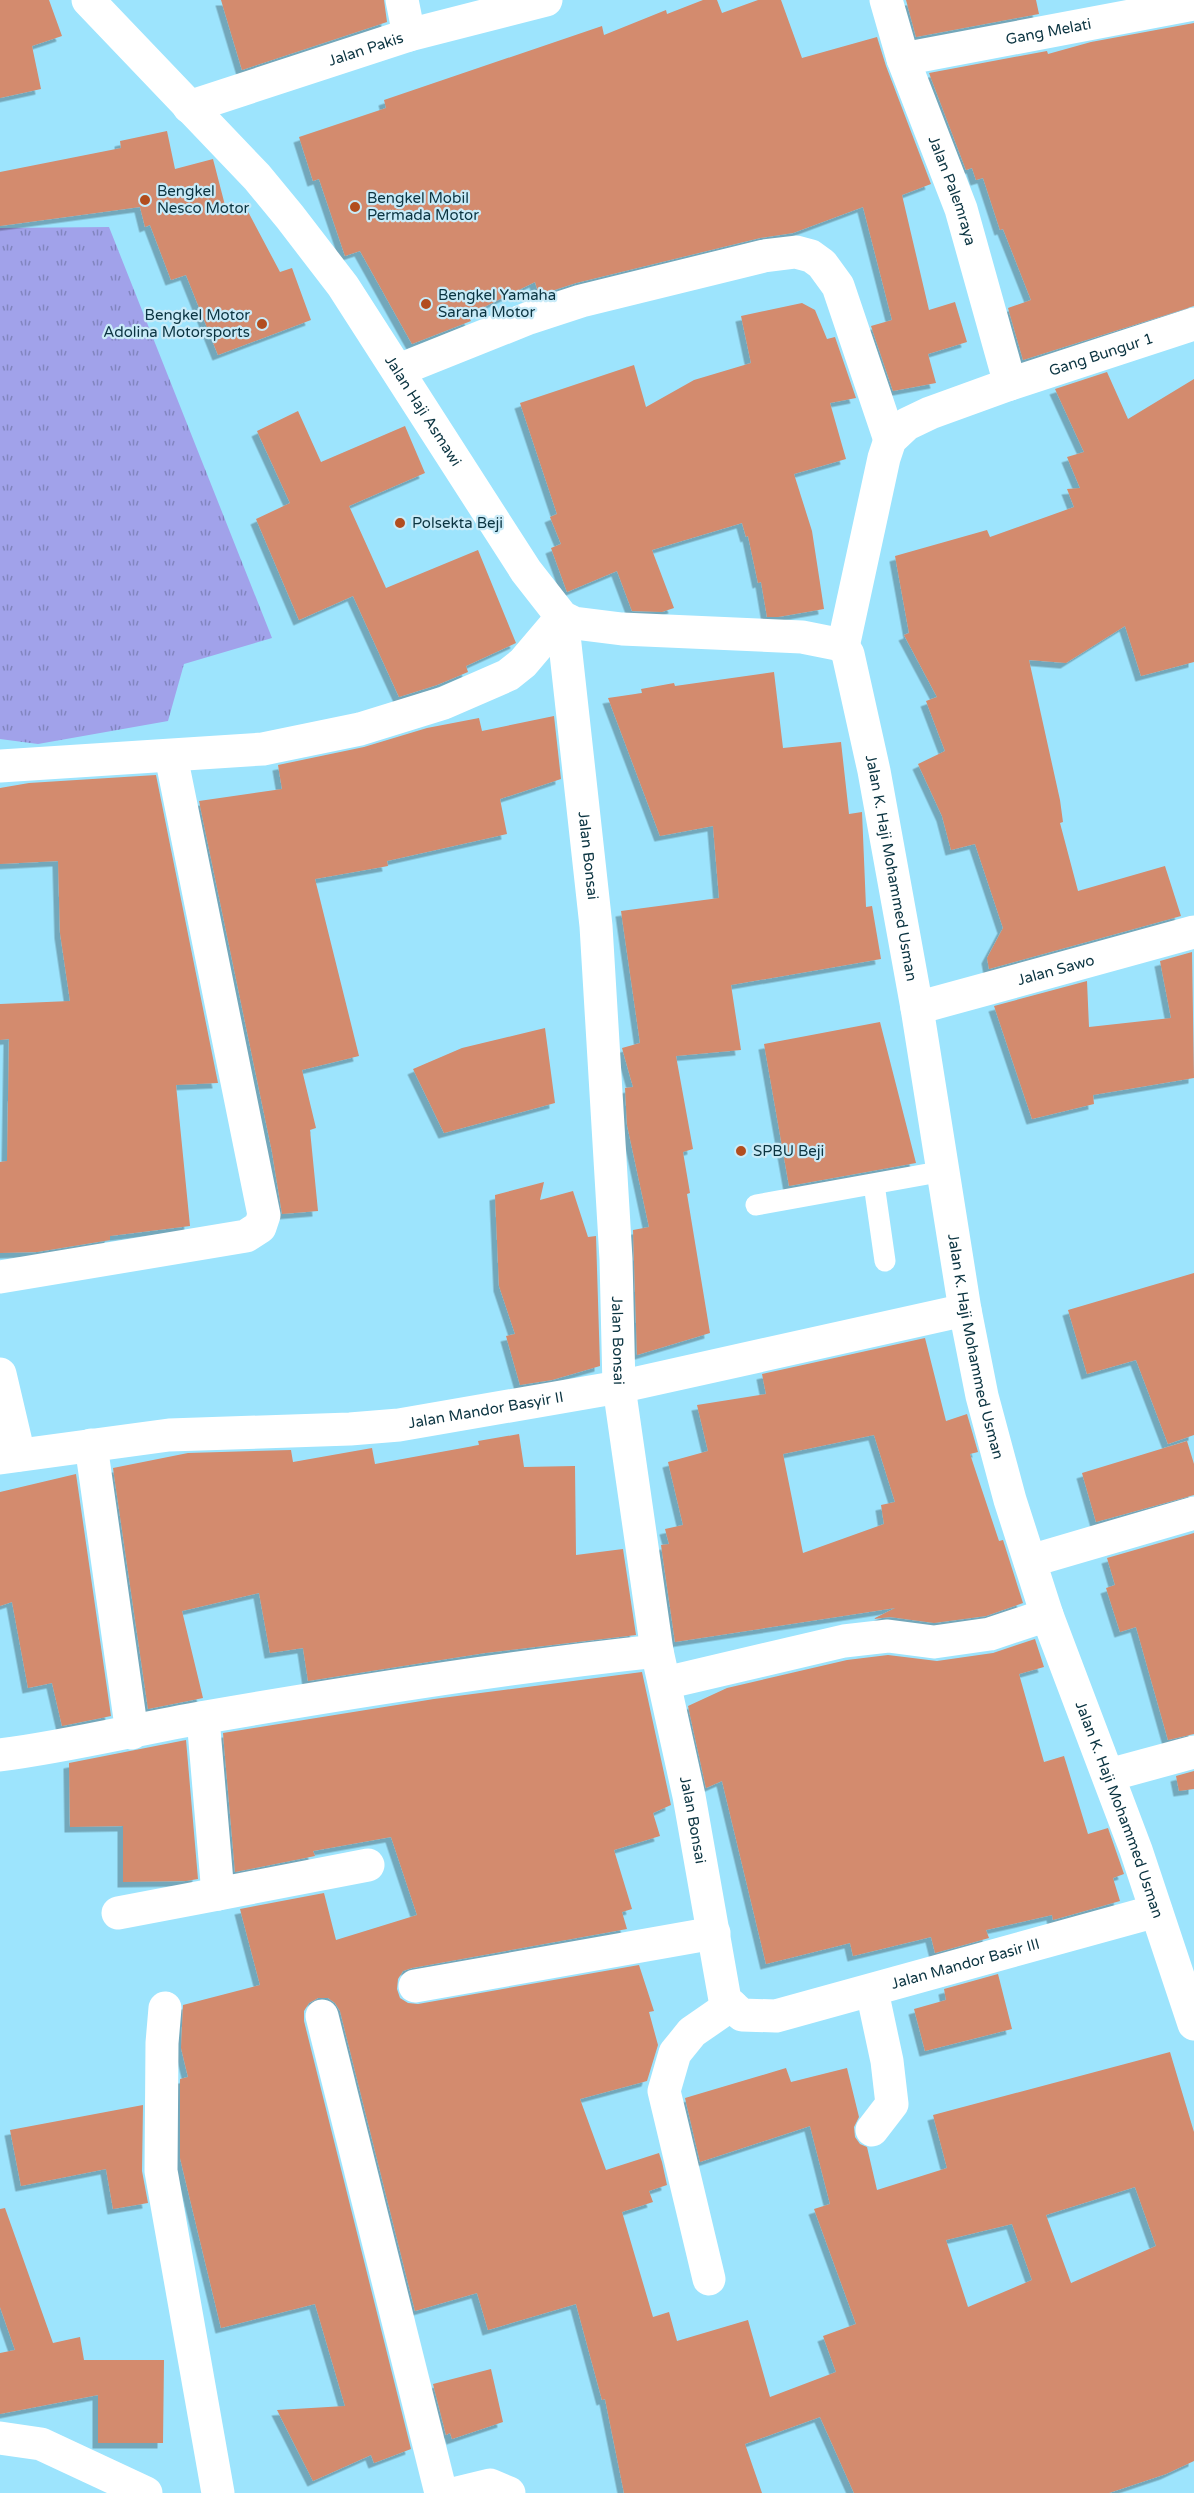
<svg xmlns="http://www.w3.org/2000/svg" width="1194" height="2493" viewBox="0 0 1194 2493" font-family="'Varela Round',sans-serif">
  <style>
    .grass { fill: url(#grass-tufts) }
    .building { fill: #d38b6e; fill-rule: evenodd; filter: url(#shadow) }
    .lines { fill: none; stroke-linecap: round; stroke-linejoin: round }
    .service { stroke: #fff; stroke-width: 21 }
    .minor { stroke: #fff; stroke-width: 33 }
    .tertiary { stroke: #fff; stroke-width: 33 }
    .poi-dot { fill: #b24d1e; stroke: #c9ebf8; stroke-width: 2 }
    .labels { text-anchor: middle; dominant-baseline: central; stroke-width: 4.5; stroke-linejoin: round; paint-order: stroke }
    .street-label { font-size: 15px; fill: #0b3441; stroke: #c9ebf8 }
    .poi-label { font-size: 15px; fill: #0b3441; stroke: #c9ebf8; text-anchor: start }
  </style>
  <defs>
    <pattern id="grass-tufts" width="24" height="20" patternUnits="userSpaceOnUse" patternTransform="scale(1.5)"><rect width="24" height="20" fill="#a1a2ea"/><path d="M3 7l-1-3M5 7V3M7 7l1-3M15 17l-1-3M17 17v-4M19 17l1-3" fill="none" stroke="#8185bf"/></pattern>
    <filter id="shadow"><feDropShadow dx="-5.5" dy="5.5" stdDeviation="0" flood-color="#0004"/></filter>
  </defs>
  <rect width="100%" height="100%" fill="#9de4fd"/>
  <!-- grass -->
  <path class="grass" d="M 109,227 L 272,638 L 184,664 L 168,721 L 38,744 L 0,739 L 0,228 Z"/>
  <!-- building -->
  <path class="building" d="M 0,0 L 49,0 L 62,36 L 32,46 L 41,89 L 0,98 Z
    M 221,0 L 384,0 L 387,22 L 242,70 Z
    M 703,0 L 717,0 L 722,13 L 758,0 L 781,0 L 802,58 L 877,37 L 886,66 L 931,184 L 902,195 L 929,310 L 955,302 L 967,342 L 928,354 L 936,383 L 893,391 L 871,326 L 892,320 L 863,207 L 793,233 L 760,238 L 576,283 L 539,295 L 535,282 L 468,315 L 471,321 L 412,344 L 360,251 L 345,256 L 319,179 L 313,181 L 299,137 L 386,108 L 384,100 L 602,26 L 604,35 L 666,10 L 667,14 Z
    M 906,0 L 1036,0 L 1039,14 L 916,37 Z
    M 1194,23 L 1194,306 L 1023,360 L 1008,308 L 1031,300 L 1003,229 L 1000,230 L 983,178 L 976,180 L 972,168 L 966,170 L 929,73 L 1047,51 L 1048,54 L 1091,42 Z
    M 167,131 L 175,169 L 213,159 L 227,213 L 244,204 L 280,272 L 292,268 L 311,320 L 218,355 L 186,275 L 171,280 L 150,225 L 145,227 L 140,207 L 0,226 L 0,172 L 121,148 L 120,141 Z
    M 802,303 L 815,310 L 827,339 L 835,337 L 856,398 L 830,403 L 846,459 L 794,474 L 812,531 L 824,609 L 778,617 L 767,617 L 761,582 L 758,583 L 748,536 L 746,537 L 742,523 L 652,550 L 674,608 L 662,612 L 632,611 L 617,571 L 567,592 L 551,548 L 561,544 L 550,517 L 557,514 L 520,403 L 634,365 L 646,407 L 694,380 L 751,363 L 741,316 Z
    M 1107,372 L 1128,419 L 1194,379 L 1194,662 L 1141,676 L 1125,626 L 1066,663 L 1029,660 L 1060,800 L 1063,822 L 1060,823 L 1078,891 L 1165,866 L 1181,916 L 989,969 L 987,958 L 1003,928 L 975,844 L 951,850 L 942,816 L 918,764 L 945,751 L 926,701 L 937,697 L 904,635 L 909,633 L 895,556 L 987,530 L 990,537 L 1074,507 L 1067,489 L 1080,488 L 1067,457 L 1084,452 L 1055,389 Z
    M 298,411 L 321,462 L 405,426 L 425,473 L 349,506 L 386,588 L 478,550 L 516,643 L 466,666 L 468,672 L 437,685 L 399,697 L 353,596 L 299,620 L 256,519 L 290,503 L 257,431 Z
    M 774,672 L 783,748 L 841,742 L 849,814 L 862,812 L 866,907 L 872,906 L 881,959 L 731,985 L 741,1050 L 676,1056 L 693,1149 L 683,1152 L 690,1193 L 687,1194 L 710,1333 L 637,1355 L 633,1230 L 649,1227 L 627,1125 L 625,1088 L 633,1087 L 622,1048 L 640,1043 L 621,911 L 719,898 L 713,826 L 660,836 L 608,698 L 642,693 L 641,689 L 674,683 L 675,686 Z
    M 554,716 L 561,779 L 500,799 L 507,834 L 387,861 L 388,866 L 315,879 L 359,1056 L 302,1070 L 316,1128 L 310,1130 L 318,1211 L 282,1214 L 272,1152 L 199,801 L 282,789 L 278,765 L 364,747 L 427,728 L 479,718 L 482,731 Z
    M 156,775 L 218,1083 L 176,1085 L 190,1226 L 110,1236 L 110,1240 L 37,1252 L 0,1253 L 0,1162 L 7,1161 L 9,1039 L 0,1040 L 0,1004 L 70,1001 L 60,933 L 58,861 L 0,864 L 0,788 L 29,783 Z
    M 1192,952 L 1194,1078 L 1093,1095 L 1094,1104 L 1032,1119 L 994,1006 L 1087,981 L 1089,1027 L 1171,1018 L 1160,961 Z
    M 880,1022 L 916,1163 L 789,1186 L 764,1044 Z
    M 545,1028 L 555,1103 L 444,1133 L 413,1069 L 462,1048 Z
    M 544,1182 L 540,1200 L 573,1191 L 588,1237 L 596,1236 L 600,1366 L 552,1380 L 520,1385 L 506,1336 L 515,1334 L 499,1286 L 495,1195 Z
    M 1194,1273 L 1194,1435 L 1168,1444 L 1136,1360 L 1087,1374 L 1068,1310 Z
    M 925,1338 L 946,1421 L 967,1414 L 978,1452 L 970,1454 L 999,1541 L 1003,1540 L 1023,1603 L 986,1616 L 934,1623 L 890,1617 L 873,1619 L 895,1608 L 675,1642 L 661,1545 L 669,1544 L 665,1529 L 683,1525 L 668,1462 L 708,1451 L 697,1405 L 766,1394 L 762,1374 ZM 874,1435 L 895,1502 L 881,1505 L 884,1524 L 803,1553 L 783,1454 Z
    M 519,1434 L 524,1467 L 575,1466 L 576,1555 L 623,1549 L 636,1635 L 485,1653 L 308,1681 L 303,1648 L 270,1653 L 259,1593 L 182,1611 L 203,1698 L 148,1709 L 113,1468 L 188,1453 L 291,1450 L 293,1462 L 372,1448 L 375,1464 L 479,1445 L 478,1441 Z
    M 1187,1441 L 1194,1464 L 1194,1495 L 1096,1522 L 1082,1473 Z
    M 76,1474 L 111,1716 L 62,1726 L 52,1683 L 28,1688 L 12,1602 L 0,1606 L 0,1492 Z
    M 1194,1533 L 1194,1734 L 1168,1740 L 1136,1627 L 1120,1632 L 1106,1588 L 1115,1585 L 1107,1558 Z
    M 1035,1639 L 1044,1667 L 1019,1674 L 1044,1762 L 1064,1756 L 1088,1834 L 1108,1828 L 1124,1874 L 1113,1878 L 1120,1901 L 1053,1920 L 1052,1915 L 986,1930 L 989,1938 L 935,1953 L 931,1937 L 853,1956 L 850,1943 L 766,1964 L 722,1781 L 706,1788 L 688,1706 L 727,1688 L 847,1660 L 888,1655 L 937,1661 L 993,1653 Z
    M 642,1672 L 671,1805 L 653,1813 L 660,1836 L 614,1850 L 632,1909 L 622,1912 L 627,1929 L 412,1968 L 403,1971 L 398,1979 L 397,1989 L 400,1998 L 408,2003 L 418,2004 L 639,1965 L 654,2011 L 649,2012 L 658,2045 L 647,2081 L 580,2099 L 606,2170 L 659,2153 L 662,2162 L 667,2185 L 649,2191 L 653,2202 L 622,2212 L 653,2317 L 669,2312 L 677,2341 L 748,2320 L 770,2397 L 836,2372 L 823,2336 L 856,2324 L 814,2209 L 830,2204 L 810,2126 L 700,2162 L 685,2098 L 786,2068 L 791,2082 L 847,2068 L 859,2117 L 854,2127 L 855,2137 L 860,2144 L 867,2147 L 877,2190 L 947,2168 L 933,2115 L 1170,2052 L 1194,2132 L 1194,2461 L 1166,2474 L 1109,2493 L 854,2493 L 820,2417 L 745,2444 L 762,2493 L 624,2493 L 605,2399 L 602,2400 L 576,2304 L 488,2330 L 477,2293 L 415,2311 L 340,2011 L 335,2003 L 328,1998 L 318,1998 L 309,2003 L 304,2011 L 304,2021 L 411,2449 L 374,2463 L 371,2455 L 313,2481 L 277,2410 L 345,2406 L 315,2304 L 221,2328 L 180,2158 L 180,2079 L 188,2077 L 181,2048 L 183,2005 L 260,1985 L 240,1909 L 324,1893 L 336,1940 L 417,1915 L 391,1837 L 313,1851 L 315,1856 L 235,1872 L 223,1733 L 434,1699 ZM 1135,2187 L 1156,2246 L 1071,2283 L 1046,2215 ZM 1012,2224 L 1032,2280 L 968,2307 L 946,2240 Z
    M 186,1740 L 198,1879 L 186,1881 L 123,1882 L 123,1826 L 70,1827 L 69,1763 Z
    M 1194,1771 L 1194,1789 L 1179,1791 L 1176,1776 Z
    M 998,1974 L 1012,2029 L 925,2051 L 914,2009 L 946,2000 L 944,1989 Z
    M 143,2105 L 142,2171 L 148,2203 L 113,2209 L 106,2169 L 21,2186 L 10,2130 Z
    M 5,2208 L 53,2343 L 80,2337 L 84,2360 L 164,2360 L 163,2443 L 98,2443 L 98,2395 L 0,2414 L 0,2353 L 15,2350 L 0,2307 L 0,2209 Z
    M 491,2369 L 503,2422 L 452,2439 L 450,2433 L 446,2435 L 433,2384 Z"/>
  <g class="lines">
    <!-- service -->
    <path class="service" d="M 874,1184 L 885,1261
      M 756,1205 L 944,1171"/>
    <!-- minor -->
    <g class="minor">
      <path d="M 402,0 L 409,35"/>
      <path id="s1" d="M 886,0 L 903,59 L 961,209 L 1010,384"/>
      <path id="s2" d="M 903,59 L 1194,4"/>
      <path id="s3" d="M 189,107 L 409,35 L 546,0"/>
      <path d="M 399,370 L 529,318 L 581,301 L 764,256 L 796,252 L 811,256 L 822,264 L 838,286 L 890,440"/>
      <path id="s4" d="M 562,617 L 596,926 L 616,1259 L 619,1387 L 657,1651 L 689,1796 L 725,2000 L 742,2015 L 776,2016 L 1156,1911"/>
      <path id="s5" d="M 843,647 L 884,458 L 890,440 L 907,424 L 930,413 L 1010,384 L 1194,324"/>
      <path d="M 0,766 L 263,749 L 360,729 L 444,703 L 508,675 L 523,663 L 562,617"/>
      <path id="s6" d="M 917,1008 L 1194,932"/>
      <path d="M 0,1277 L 246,1236 L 260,1227 L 264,1215 L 171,756"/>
      <path d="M 0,1374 L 19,1455"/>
      <path d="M 91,1445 L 132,1733"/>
      <path id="s7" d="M 0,1458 L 169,1435 L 350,1429 L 399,1425 L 619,1387 L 965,1310"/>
      <path d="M 1030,1561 L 1194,1513"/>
      <path d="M 665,1683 L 844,1641 L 888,1636 L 934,1642 L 990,1634 L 1047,1615"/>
      <path d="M 203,1718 L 218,1894 L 368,1865"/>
      <path d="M 0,1755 C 70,1746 137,1729 206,1717 C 356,1691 506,1667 657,1651"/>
      <path d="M 1109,1775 L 1194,1752"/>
      <path d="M 118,1913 L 218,1894"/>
      <path d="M 415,1986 L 714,1933"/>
      <path d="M 872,1991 L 887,2061 L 892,2104 L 872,2130"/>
      <path d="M 165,2008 L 162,2043 L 161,2171 L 218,2493"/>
      <path d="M 322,2016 L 441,2493"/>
      <path d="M 709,2279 L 664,2091 L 675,2053 L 692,2032 L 731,2005"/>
      <path d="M 0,2438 L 41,2444 L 146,2493"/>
      <path d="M 457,2493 L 490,2485 L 509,2493"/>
    </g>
    <!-- tertiary -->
    <path class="tertiary" id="s8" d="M 88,0 L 257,177 L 290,217 L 343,286 L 526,571 L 562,617 L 574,623 L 622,629 L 802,637 L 837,644 L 843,647 L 848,654 L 874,771 L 917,1008 L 965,1310 L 982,1396 L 1010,1500 L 1047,1615 L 1136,1850 L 1194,2024"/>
  </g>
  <!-- markers -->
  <g class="poi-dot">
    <circle cx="145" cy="200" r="6"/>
    <circle cx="355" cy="207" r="6"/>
    <circle cx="426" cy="304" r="6"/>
    <circle cx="262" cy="324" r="6"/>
    <circle cx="400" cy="523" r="6"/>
    <circle cx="741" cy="1151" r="6"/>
  </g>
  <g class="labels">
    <!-- street labels -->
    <g class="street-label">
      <text stroke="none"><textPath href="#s2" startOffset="148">Gang Melati</textPath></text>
      <text stroke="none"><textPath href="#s3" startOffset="186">Jalan Pakis</textPath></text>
      <text stroke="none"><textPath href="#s1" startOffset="202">Jalan Palemraya</textPath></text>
      <text stroke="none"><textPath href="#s5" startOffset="442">Gang Bungur 1</textPath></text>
      <text stroke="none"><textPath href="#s8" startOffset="532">Jalan Haji Asmawi</textPath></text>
      <text stroke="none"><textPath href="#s4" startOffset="240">Jalan Bonsai</textPath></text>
      <text stroke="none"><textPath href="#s8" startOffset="1292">Jalan K. Haji Mohammed Usman</textPath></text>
      <text stroke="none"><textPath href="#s6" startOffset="144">Jalan Sawo</textPath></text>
      <text stroke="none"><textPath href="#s4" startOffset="726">Jalan Bonsai</textPath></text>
      <text stroke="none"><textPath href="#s8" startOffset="1778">Jalan K. Haji Mohammed Usman</textPath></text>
      <text stroke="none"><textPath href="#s7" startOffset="489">Jalan Mandor Basyir II</textPath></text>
      <text stroke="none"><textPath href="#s8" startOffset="2264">Jalan K. Haji Mohammed Usman</textPath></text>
      <text stroke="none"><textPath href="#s4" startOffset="1212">Jalan Bonsai</textPath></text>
      <text stroke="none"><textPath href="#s4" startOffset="1648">Jalan Mandor Basir III</textPath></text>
    </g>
    <!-- poi labels -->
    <g class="poi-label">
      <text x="157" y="191">Bengkel<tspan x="157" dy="17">Nesco Motor</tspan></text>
      <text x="367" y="198">Bengkel Mobil<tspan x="367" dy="17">Permada Motor</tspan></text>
      <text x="438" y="295">Bengkel Yamaha<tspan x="438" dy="17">Sarana Motor</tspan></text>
      <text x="250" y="315" text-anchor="end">Bengkel Motor<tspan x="250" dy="17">Adolina Motorsports</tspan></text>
      <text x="412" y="523">Polsekta Beji</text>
      <text x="753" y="1151">SPBU Beji</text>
    </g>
  </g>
</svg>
